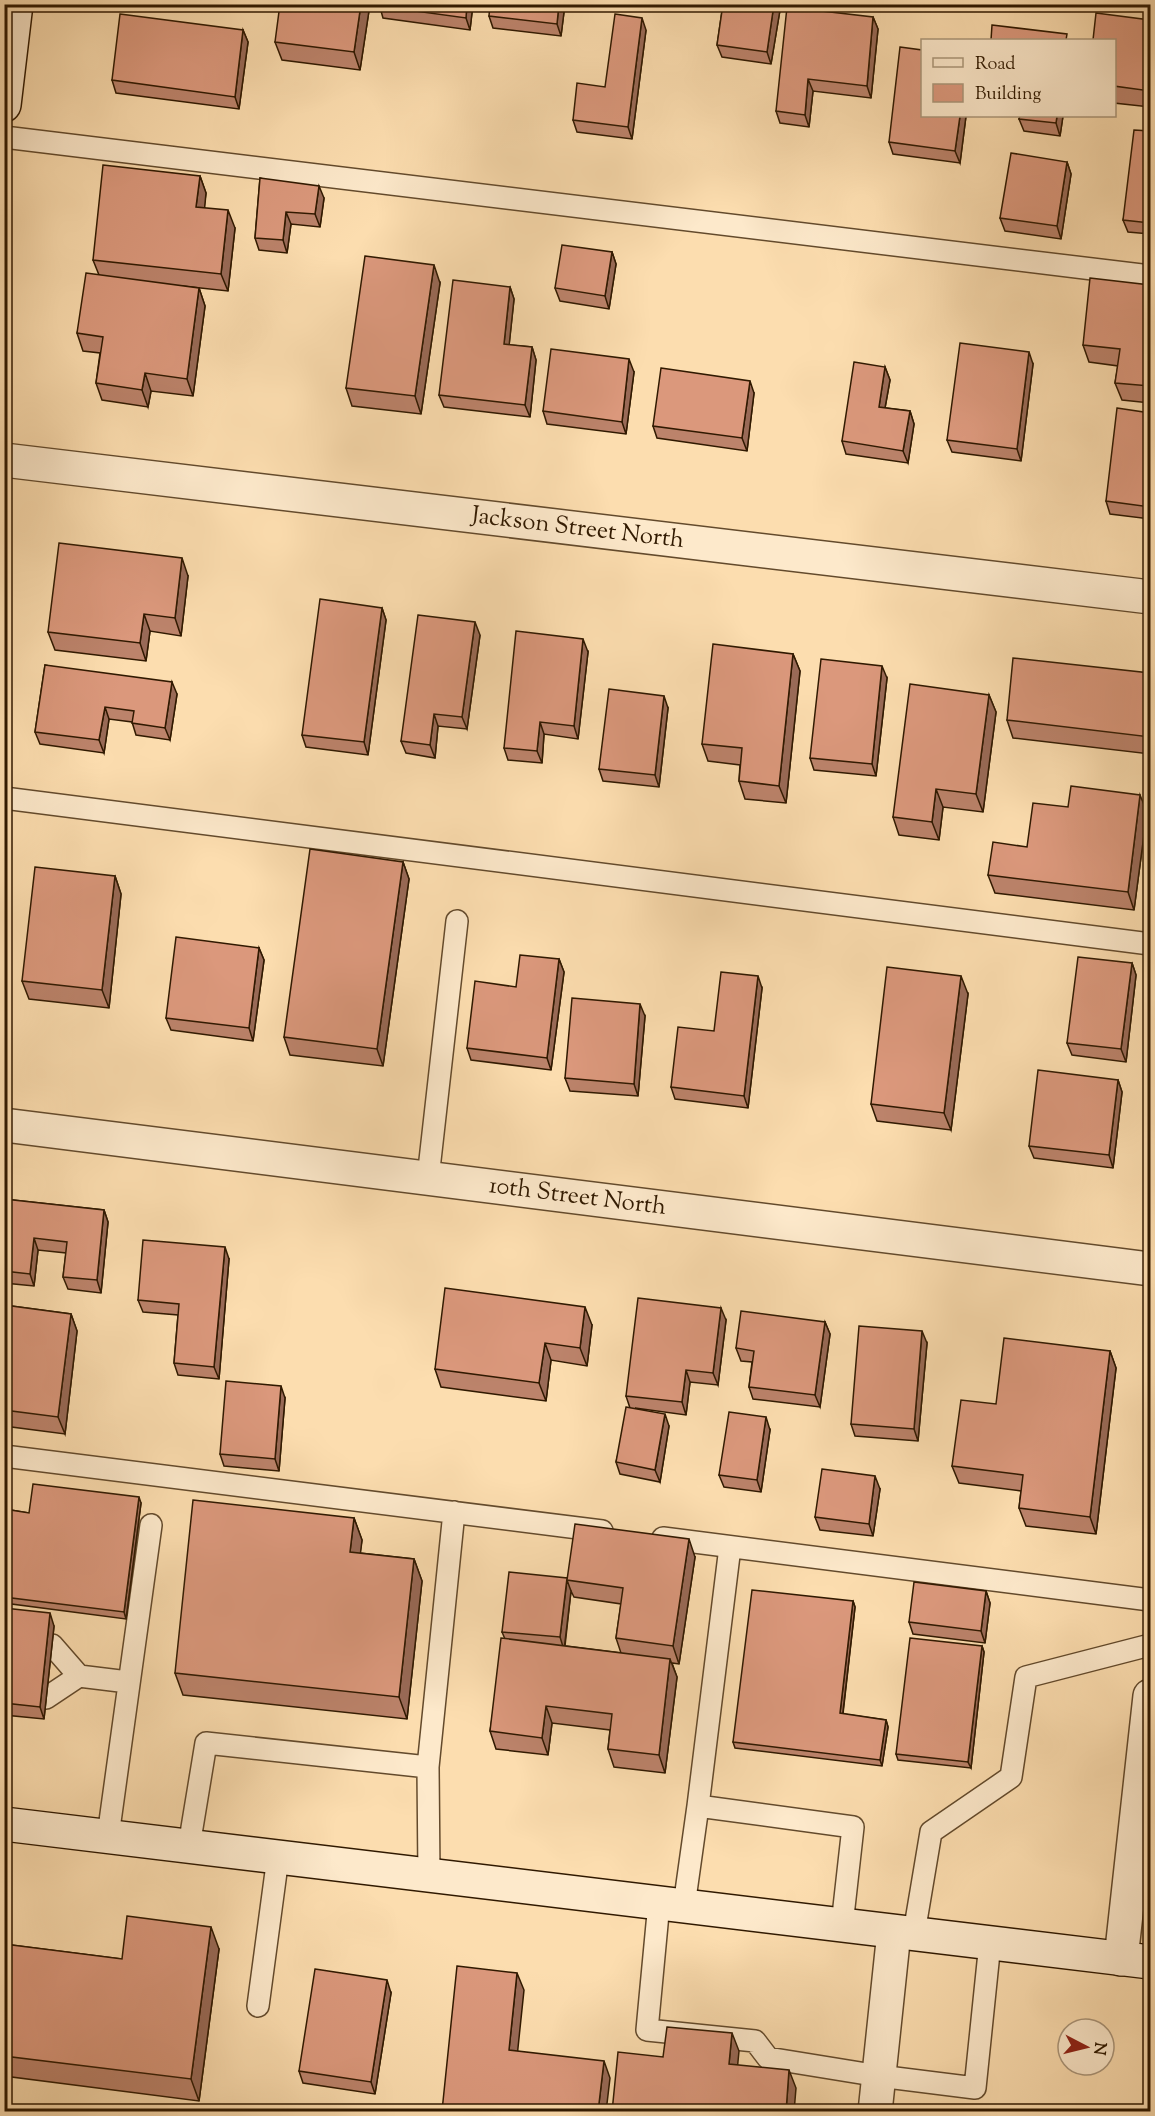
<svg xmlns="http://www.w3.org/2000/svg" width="1155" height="2116" viewBox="0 0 1155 2116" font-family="'Sorts Mill Goudy',serif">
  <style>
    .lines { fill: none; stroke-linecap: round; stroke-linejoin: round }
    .lane-casing { stroke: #634a2c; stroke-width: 24 }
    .street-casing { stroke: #634a2c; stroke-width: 36 }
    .secondary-casing { stroke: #301900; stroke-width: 36 }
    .lane { stroke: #fde9cb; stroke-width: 21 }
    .street { stroke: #fde9cb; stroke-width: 33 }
    .secondary { stroke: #fde9cb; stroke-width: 33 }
    .wall { fill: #bc836b; stroke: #301900; stroke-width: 1.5; fill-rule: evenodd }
    .shaded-wall { fill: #996a57; stroke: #301900; stroke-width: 1.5 }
    .building { fill: #db987c; stroke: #301900; stroke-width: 1.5 }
    .labels { text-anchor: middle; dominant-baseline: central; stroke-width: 4.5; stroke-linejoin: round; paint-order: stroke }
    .street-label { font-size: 24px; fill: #301900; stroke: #fde9cb }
  </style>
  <rect width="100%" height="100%" fill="#fcddaf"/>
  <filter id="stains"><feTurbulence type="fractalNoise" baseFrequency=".00333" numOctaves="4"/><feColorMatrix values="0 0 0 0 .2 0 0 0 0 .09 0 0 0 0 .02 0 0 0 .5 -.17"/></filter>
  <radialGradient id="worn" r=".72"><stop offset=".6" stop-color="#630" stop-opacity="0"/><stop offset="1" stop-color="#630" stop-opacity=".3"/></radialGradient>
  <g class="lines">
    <defs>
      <path id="lane" d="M 4,137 L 1150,276
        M 4,798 L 1150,944
        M 428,1178 L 457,921
        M 4,1456 L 602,1531
        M 663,1538 L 1150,1600
        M 52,1645 L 79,1676 L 128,1682
        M 46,1698 L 79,1676
        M 698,1806 L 730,1547
        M 108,1836 L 151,1525
        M 189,1846 L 206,1743 L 428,1767
        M 429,1875 L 428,1767 L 454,1512
        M 659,1903 L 647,2030 L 755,2041 L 768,2058 L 879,2076 L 975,2088 L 990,1943
        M 684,1906 L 698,1806 L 853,1827 L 842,1925
        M 914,1933 L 931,1832 L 1011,1777 L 1026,1677 L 1150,1645
        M 258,2006 L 278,1857"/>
      <g id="street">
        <path id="s1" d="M 4,460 L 1150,597"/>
        <path id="s2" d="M 4,1125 L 1150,1269"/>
        <path d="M 1121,1959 L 1150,1696"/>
        <path d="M 875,2112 L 894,1932"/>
      </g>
      <path id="secondary" d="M 4,105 L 16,4
        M 4,1824 L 1150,1962"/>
    </defs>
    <!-- lane casing -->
    <use href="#lane" class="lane-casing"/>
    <!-- street casing -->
    <use href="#street" class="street-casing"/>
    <!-- secondary casing -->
    <use href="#secondary" class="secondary-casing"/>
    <!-- lane -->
    <use href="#lane" class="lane"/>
    <!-- street -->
    <use href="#street" class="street"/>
    <!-- secondary -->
    <use href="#secondary" class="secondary"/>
  </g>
  <!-- wall -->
  <path class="wall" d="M 370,4 L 360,70 L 282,60 L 275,42 Z
    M 379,4 L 473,4 L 470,30 L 383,18 Z
    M 565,4 L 561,36 L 493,28 L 489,16 Z
    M 723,4 L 781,4 L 771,64 L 722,57 L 717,45 Z
    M 873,17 L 878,29 L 871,98 L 813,91 L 809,127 L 780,123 L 776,111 Z
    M 1150,20 L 1150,107 L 1114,103 L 1114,40 Z
    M 243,30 L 248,42 L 239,109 L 116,93 L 112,80 Z
    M 646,30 L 632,139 L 577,132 L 573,120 L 605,87 Z
    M 966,116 L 960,163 L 893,154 L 889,142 Z
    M 1063,116 L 1060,136 L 1024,131 L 1019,119 Z
    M 1150,131 L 1150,234 L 1128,232 L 1123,220 Z
    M 1067,162 L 1071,174 L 1061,239 L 1005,231 L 1000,218 Z
    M 200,176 L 206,193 L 204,208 L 235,228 L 228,291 L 182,286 L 199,288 L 205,306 L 193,396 L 151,391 L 148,407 L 102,400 L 96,383 L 100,353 L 83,351 L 77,333 L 99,275 L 93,260 Z
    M 260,178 L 324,198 L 320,227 L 291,224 L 287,253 L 259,250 L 255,238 Z
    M 612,252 L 616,264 L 609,309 L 560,301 L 555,288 Z
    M 440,283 L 421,414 L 352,406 L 346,388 Z
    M 1150,285 L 1150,403 L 1122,400 L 1115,383 L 1118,366 L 1089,362 L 1083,345 Z
    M 510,287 L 514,299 L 509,345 L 532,347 L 536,360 L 530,417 L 444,407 L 439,395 Z
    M 1033,364 L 1021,461 L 952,452 L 947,440 Z
    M 885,367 L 890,380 L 885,408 L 910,411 L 914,424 L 908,463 L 846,454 L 842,441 Z
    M 634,372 L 626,434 L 547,424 L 543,411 Z
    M 754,393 L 747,451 L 657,438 L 653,426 Z
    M 1150,413 L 1150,519 L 1110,514 L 1106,501 Z
    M 188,576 L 181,636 L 150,631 L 146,661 L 55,650 L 48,632 Z
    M 382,608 L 386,620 L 368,755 L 306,747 L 302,735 Z
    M 480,635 L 467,729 L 438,726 L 435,758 L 406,753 L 401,741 Z
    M 588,652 L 578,739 L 544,734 L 542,763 L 508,760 L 504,748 Z
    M 793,654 L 800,671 L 786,803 L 745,799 L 739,781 L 740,765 L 708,761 L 702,744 Z
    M 45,665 L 177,694 L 170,740 L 136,735 L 132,722 L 109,719 L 104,753 L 40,744 L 35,732 Z
    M 1150,673 L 1150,754 L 1013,738 L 1007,720 Z
    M 887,678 L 876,776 L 814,770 L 810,758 Z
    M 989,695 L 996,712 L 983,812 L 943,807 L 939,840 L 899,835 L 893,817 Z
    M 668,708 L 659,787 L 603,781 L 599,769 Z
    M 1068,807 L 1147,812 L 1134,910 L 995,893 L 988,875 L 1027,847 Z
    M 403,862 L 409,879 L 383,1066 L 290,1055 L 284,1037 Z
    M 115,876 L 121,894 L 109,1008 L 29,999 L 22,981 Z
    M 259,948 L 264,960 L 253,1041 L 171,1030 L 166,1018 Z
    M 559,959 L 564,972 L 551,1070 L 471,1060 L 467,1048 L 516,987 Z
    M 1132,963 L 1136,975 L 1126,1062 L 1072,1055 L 1067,1043 Z
    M 762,988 L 748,1108 L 675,1099 L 671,1087 L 714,1031 Z
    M 968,994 L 951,1130 L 877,1121 L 871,1104 Z
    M 645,1016 L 638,1096 L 570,1091 L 565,1078 Z
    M 1118,1080 L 1122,1092 L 1113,1168 L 1034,1158 L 1029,1146 Z
    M 4,1199 L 104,1210 L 108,1222 L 101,1293 L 68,1289 L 63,1277 L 66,1253 L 38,1250 L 34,1286 L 4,1283 Z
    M 229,1259 L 219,1379 L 178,1375 L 174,1363 L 178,1315 L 143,1312 L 138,1300 Z
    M 4,1305 L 71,1314 L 77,1331 L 65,1434 L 4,1426 Z
    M 726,1320 L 718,1385 L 690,1382 L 686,1415 L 635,1408 L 669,1426 L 660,1482 L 620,1474 L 616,1462 L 630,1408 L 626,1396 Z
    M 825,1322 L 830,1334 L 820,1407 L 753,1399 L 749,1387 L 752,1362 L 741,1361 L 736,1348 Z
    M 592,1325 L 587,1366 L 551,1360 L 546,1401 L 441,1387 L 435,1369 Z
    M 927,1343 L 918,1441 L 855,1436 L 851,1424 Z
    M 1110,1351 L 1116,1368 L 1096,1534 L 1026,1526 L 1019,1508 L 1021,1491 L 959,1483 L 952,1466 L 996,1404 Z
    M 285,1398 L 279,1471 L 224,1466 L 220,1454 Z
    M 770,1430 L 761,1492 L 724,1487 L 719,1475 Z
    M 880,1489 L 873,1536 L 820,1530 L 815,1517 Z
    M 141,1503 L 126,1619 L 4,1603 L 4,1509 L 29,1513 Z
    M 354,1518 L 362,1540 L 360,1553 L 414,1559 L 422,1581 L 407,1719 L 183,1695 L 175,1673 Z
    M 695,1557 L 679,1664 L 672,1663 L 677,1677 L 665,1773 L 614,1767 L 608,1749 L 610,1730 L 552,1723 L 548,1755 L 496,1749 L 490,1731 L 505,1639 L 502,1632 L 567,1578 ZM 571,1591 L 574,1597 L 621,1604 L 616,1638 L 621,1653 L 565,1646 Z
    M 986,1591 L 990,1603 L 985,1643 L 913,1634 L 909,1622 Z
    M 853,1601 L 855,1607 L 843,1714 L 886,1720 L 888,1727 L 882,1766 L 735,1748 L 733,1742 Z
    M 4,1608 L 54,1626 L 44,1719 L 4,1715 Z
    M 982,1646 L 984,1652 L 971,1768 L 898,1760 L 896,1754 Z
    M 4,1944 L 122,1959 L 219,1949 L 199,2101 L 4,2076 Z
    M 391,1993 L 375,2094 L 303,2083 L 299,2071 Z"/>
  <!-- shaded-wall -->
  <path class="shaded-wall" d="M 361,4 L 370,4 L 360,70 L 354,52 Z
    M 467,4 L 473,4 L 470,30 L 466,18 Z
    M 559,4 L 565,4 L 561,36 L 557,24 Z
    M 774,4 L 781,4 L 771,64 L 767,52 Z
    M 873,17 L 878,29 L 871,98 L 867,86 Z
    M 642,18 L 646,30 L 632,139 L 628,127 Z
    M 243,30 L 248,42 L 239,109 L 235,97 Z
    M 808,79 L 813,91 L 809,127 L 805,115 Z
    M 960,116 L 966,116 L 960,163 L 955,151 Z
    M 1057,116 L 1063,116 L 1060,136 L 1056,123 Z
    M 1067,162 L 1071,174 L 1061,239 L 1057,226 Z
    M 200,176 L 206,193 L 203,225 L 196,207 Z
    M 319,186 L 324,198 L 320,227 L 315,214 Z
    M 228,210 L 235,228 L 228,291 L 221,274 Z
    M 286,212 L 291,224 L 287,253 L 283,240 Z
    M 612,252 L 616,264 L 609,309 L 605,296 Z
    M 434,265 L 440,283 L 421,414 L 415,396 Z
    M 510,287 L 514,299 L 508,356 L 504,344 Z
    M 199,288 L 205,306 L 193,396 L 187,379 Z
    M 532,347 L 536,360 L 530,417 L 525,405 Z
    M 1029,352 L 1033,364 L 1021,461 L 1017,449 Z
    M 629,359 L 634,372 L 626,434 L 622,422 Z
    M 885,367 L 890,380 L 883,419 L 879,407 Z
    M 145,373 L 151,391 L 148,407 L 142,390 Z
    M 750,381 L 754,393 L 747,451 L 742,438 Z
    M 910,411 L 914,424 L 908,463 L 903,451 Z
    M 182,558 L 188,576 L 181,636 L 175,618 Z
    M 382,608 L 386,620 L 368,755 L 364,742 Z
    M 144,614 L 150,631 L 146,661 L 140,643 Z
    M 475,622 L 480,635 L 467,729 L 462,717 Z
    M 583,639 L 588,652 L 578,739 L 574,726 Z
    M 793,654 L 800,671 L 786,803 L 779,786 Z
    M 882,666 L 887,678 L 876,776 L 872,764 Z
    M 172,682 L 177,694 L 170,740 L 165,728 Z
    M 989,695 L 996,712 L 983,812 L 976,794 Z
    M 664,696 L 668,708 L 659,787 L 655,775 Z
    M 105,707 L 109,719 L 104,753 L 99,740 Z
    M 434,714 L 438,726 L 435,758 L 430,745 Z
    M 540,722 L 544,734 L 542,763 L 537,751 Z
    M 936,789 L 943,807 L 939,840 L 932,822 Z
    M 1140,795 L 1147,812 L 1134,910 L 1128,892 Z
    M 403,862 L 409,879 L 383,1066 L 377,1049 Z
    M 115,876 L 121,894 L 109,1008 L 102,990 Z
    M 259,948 L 264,960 L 253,1041 L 249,1028 Z
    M 559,959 L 564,972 L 551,1070 L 547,1058 Z
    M 1132,963 L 1136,975 L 1126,1062 L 1121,1049 Z
    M 758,976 L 762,988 L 748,1108 L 744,1096 Z
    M 961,976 L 968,994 L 951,1130 L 944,1113 Z
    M 640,1004 L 645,1016 L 638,1096 L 634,1084 Z
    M 1118,1080 L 1122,1092 L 1113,1168 L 1109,1155 Z
    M 104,1210 L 108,1222 L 101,1293 L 97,1280 Z
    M 34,1238 L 38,1250 L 34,1286 L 30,1274 Z
    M 225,1247 L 229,1259 L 219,1379 L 214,1367 Z
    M 585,1307 L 592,1325 L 587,1366 L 580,1348 Z
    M 721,1308 L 726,1320 L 718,1385 L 713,1373 Z
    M 71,1314 L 77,1331 L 65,1434 L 58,1417 Z
    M 825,1322 L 830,1334 L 820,1407 L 815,1395 Z
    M 922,1331 L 927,1343 L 918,1441 L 914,1429 Z
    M 545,1343 L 551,1360 L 546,1401 L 539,1383 Z
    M 1110,1351 L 1116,1368 L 1096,1534 L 1090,1517 Z
    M 686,1370 L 690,1382 L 686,1415 L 682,1402 Z
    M 281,1386 L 285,1398 L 279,1471 L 275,1459 Z
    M 665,1414 L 669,1426 L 660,1482 L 655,1470 Z
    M 766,1417 L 770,1430 L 761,1492 L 757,1480 Z
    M 875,1476 L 880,1489 L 873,1536 L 869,1524 Z
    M 139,1497 L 141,1503 L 126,1619 L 124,1612 Z
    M 354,1518 L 362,1540 L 358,1574 L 350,1552 Z
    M 689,1539 L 695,1557 L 679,1664 L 673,1646 Z
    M 414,1559 L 422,1581 L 407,1719 L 399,1697 Z
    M 567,1580 L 571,1591 L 564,1650 L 560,1637 Z
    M 986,1591 L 990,1603 L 985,1643 L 981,1631 Z
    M 853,1601 L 855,1607 L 842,1720 L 840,1713 Z
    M 50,1613 L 54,1626 L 44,1719 L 40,1707 Z
    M 982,1646 L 984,1652 L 971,1768 L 968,1762 Z
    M 670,1659 L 677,1677 L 665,1773 L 659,1755 Z
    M 546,1706 L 552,1723 L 548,1755 L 542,1738 Z
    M 886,1720 L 888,1727 L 882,1766 L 880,1760 Z
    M 211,1927 L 219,1949 L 199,2101 L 191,2079 Z
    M 517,1973 L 524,1990 L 516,2067 L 509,2050 Z
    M 387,1980 L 391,1993 L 375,2094 L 371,2082 Z
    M 732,2033 L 739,2051 L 736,2082 L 729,2064 Z
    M 604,2061 L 610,2078 L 606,2112 L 598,2112 Z
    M 789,2070 L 796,2088 L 794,2112 L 786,2112 Z"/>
  <!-- building -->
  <path class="building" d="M 280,4 L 361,4 L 354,52 L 275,42 Z
    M 379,4 L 467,4 L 466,18 L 378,6 Z
    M 490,4 L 559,4 L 557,24 L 489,16 Z
    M 723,4 L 774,4 L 767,52 L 717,45 Z
    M 787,7 L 873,17 L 867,86 L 808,79 L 805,115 L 776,111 Z
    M 1096,13 L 1150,20 L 1150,91 L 1114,86 L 1114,40 L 1093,40 Z
    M 120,14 L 243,30 L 235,97 L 112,80 Z
    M 615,14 L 642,18 L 628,127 L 573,120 L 577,83 L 605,87 Z
    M 992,25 L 1067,34 L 1066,40 L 991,40 Z
    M 900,47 L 922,50 L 922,116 L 960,116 L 955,151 L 889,142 Z
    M 1020,116 L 1057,116 L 1056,123 L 1019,119 Z
    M 1134,130 L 1150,131 L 1150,223 L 1123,220 Z
    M 1011,153 L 1067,162 L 1057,226 L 1000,218 Z
    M 103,165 L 200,176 L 196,207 L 228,210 L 221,274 L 93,260 Z
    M 260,178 L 319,186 L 315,214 L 286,212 L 283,240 L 255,238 Z
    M 562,245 L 612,252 L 605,296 L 555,288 Z
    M 365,256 L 434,265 L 415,396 L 346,388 Z
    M 86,273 L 199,288 L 187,379 L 145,373 L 142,390 L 96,383 L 103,337 L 77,333 Z
    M 1090,278 L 1150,285 L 1150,386 L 1115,383 L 1120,349 L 1083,345 Z
    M 453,280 L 510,287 L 504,344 L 532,347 L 525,405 L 439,395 Z
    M 960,343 L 1029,352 L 1017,449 L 947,440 Z
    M 551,349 L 629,359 L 622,422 L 543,411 Z
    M 854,362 L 885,367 L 879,407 L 910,411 L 903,451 L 842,441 Z
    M 661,368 L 750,381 L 742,438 L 653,426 Z
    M 1117,408 L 1150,413 L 1150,507 L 1106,501 Z
    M 59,543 L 182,558 L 175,618 L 144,614 L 140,643 L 48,632 Z
    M 320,599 L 382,608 L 364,742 L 302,735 Z
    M 418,615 L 475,622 L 462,717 L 434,714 L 430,745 L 401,741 Z
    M 516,631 L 583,639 L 574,726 L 540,722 L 537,751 L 504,748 Z
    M 713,644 L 793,654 L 779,786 L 739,781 L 742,748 L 702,744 Z
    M 1013,658 L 1150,673 L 1150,737 L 1007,720 Z
    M 821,659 L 882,666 L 872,764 L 810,758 Z
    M 45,665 L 172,682 L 165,728 L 132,723 L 134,711 L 105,707 L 99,740 L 35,732 Z
    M 910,684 L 989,695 L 976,794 L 936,789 L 932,822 L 893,817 Z
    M 609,689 L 664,696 L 655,775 L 599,769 Z
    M 1071,786 L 1140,795 L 1128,892 L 988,875 L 993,842 L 1027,847 L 1033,803 L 1068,807 Z
    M 310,849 L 403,862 L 377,1049 L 284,1037 Z
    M 35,867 L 115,876 L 102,990 L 22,981 Z
    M 176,937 L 259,948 L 249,1028 L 166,1018 Z
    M 520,955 L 559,959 L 547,1058 L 467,1048 L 475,981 L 516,987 Z
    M 1078,957 L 1132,963 L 1121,1049 L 1067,1043 Z
    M 887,967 L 961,976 L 944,1113 L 871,1104 Z
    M 721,972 L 758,976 L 744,1096 L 671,1087 L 678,1027 L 714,1031 Z
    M 572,998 L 640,1004 L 634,1084 L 565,1078 Z
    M 1038,1070 L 1118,1080 L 1109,1155 L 1029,1146 Z
    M 4,1199 L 104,1210 L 97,1280 L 63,1277 L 67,1242 L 34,1238 L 30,1274 L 4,1271 Z
    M 143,1240 L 225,1247 L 214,1367 L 174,1363 L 179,1304 L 138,1300 Z
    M 445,1288 L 585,1307 L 580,1348 L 545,1343 L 539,1383 L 435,1369 Z
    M 638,1298 L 721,1308 L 713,1373 L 686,1370 L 682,1402 L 626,1396 Z
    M 4,1305 L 71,1314 L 58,1417 L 4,1410 Z
    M 741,1311 L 825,1322 L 815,1395 L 749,1387 L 754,1351 L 736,1348 Z
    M 859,1326 L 922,1331 L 914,1429 L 851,1424 Z
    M 1004,1338 L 1110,1351 L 1090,1517 L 1019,1508 L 1023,1475 L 952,1466 L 961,1400 L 996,1404 Z
    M 226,1381 L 281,1386 L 275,1459 L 220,1454 Z
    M 626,1407 L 665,1414 L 655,1470 L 616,1462 Z
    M 729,1412 L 766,1417 L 757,1480 L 719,1475 Z
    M 822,1469 L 875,1476 L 869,1524 L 815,1517 Z
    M 33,1484 L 139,1497 L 124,1612 L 4,1597 L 4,1509 L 29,1513 Z
    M 193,1500 L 354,1518 L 350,1552 L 414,1559 L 399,1697 L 175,1673 Z
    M 575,1524 L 689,1539 L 673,1646 L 616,1638 L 623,1588 L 567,1580 Z
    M 509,1572 L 567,1578 L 560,1637 L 502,1632 Z
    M 914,1582 L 986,1591 L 981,1631 L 909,1622 Z
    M 752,1590 L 853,1601 L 840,1713 L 886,1720 L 880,1760 L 733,1742 Z
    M 4,1608 L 50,1613 L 40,1707 L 4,1703 Z
    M 501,1638 L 670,1659 L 659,1755 L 608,1749 L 612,1714 L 546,1706 L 542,1738 L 490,1731 Z
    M 910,1638 L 982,1646 L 968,1762 L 896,1754 Z
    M 127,1916 L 211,1927 L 191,2079 L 4,2056 L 4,1944 L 122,1959 Z
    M 457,1966 L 517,1973 L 509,2050 L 604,2061 L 598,2112 L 451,2112 L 442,2111 Z
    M 315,1969 L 387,1980 L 371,2082 L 299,2071 Z
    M 667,2027 L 732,2033 L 729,2064 L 789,2070 L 786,2112 L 612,2112 L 618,2052 L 663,2057 Z"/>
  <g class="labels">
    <!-- street labels -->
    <g class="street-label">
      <text stroke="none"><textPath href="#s1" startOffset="578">Jackson Street North</textPath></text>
      <text stroke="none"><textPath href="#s2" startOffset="578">10th Street North</textPath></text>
    </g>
  </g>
  <!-- margin -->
  <rect width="1155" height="2116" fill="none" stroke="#fcddaf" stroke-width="24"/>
  <rect x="6" y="6" width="1143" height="2104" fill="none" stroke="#301900" stroke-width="3"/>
  <rect x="12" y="12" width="1131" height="2092" fill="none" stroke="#301900" stroke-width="1.5"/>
  <!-- legend -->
  <rect x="921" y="39" width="195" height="78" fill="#fde9cb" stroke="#ab967a" stroke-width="1.5"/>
  <rect x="933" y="58" width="30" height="9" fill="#fde9cb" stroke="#ab967a" stroke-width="1.5"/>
  <text x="975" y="69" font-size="18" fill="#301900">Road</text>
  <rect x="933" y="84" width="30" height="18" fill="#db987c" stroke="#ab967a" stroke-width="1.5"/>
  <text x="975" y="99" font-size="18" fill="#301900">Building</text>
  <!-- north arrow -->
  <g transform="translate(1086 2047) rotate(97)"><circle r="28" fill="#fde9cb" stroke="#ab967a" stroke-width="1.5"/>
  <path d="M0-4.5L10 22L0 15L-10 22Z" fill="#8f2418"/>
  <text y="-9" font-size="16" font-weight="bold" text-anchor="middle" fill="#301900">N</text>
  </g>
  <rect width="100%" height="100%" filter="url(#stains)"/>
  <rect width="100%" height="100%" fill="url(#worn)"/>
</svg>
